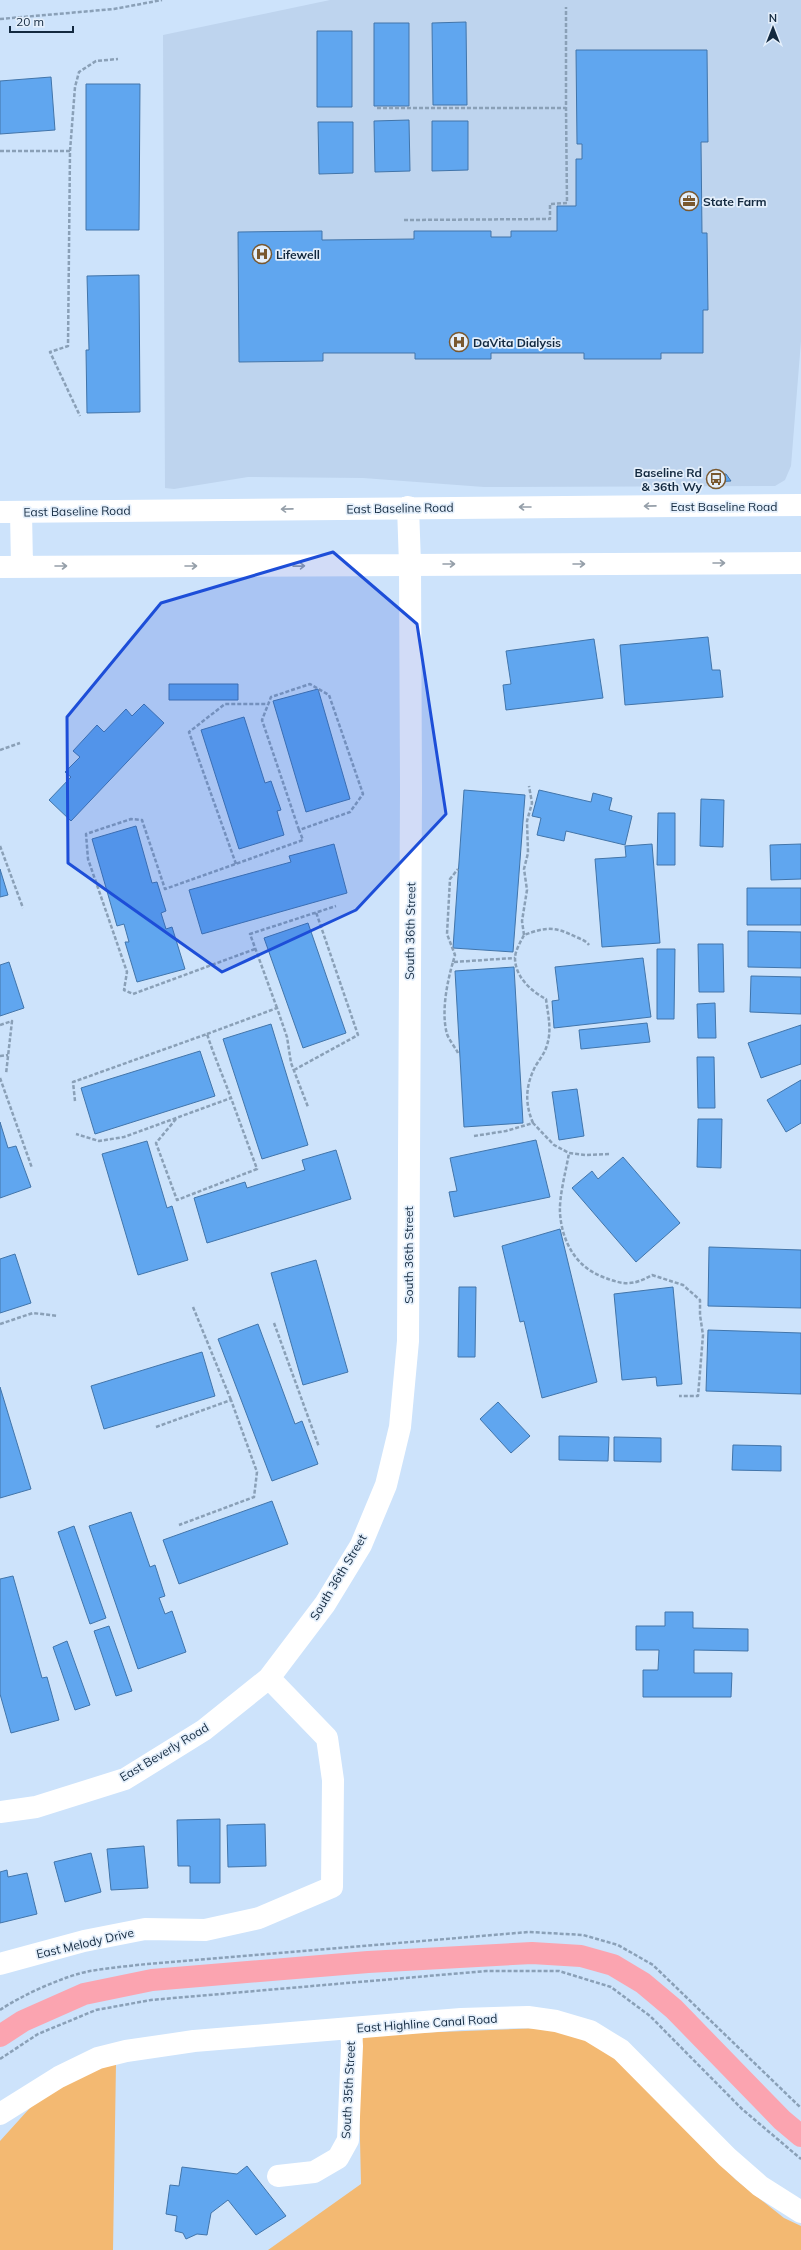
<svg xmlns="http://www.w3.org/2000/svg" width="801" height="2250" viewBox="0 0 801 2250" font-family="Mulish,sans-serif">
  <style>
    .built { fill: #bed4ee }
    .green { fill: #f3b972 }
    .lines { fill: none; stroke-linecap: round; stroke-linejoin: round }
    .canal { stroke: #fba4b0; stroke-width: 22 }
    .building { fill: #60a6ef; stroke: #4275aa }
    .path { stroke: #8aa0b7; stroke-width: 2.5; stroke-dasharray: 4 2; stroke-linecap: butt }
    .minor { stroke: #fff; stroke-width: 22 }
    .primary { stroke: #fff; stroke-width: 22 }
    .oneway { stroke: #959fa9 }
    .marked { fill: #1d4ed8; fill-opacity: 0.2; stroke: #1d4ed8; stroke-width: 3; stroke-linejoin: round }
    .labels { text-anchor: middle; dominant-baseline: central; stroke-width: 3.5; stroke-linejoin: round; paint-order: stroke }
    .poi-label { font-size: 12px; font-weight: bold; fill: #13293f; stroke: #e4effb; text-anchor: start }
    .street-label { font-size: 12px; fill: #13293f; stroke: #e4effb }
  </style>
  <rect width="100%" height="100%" fill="#cde3fb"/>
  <!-- built -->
  <path class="built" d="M 330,0 L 801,0 L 801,341 L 791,466 L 785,480 L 775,486 L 484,487 L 363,478 L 248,477 L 174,489 L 165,488 L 163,35 Z"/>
  <!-- green -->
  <path class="green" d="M 539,2028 L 578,2035 L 613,2056 L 736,2180 L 784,2218 L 801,2226 L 801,2250 L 268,2250 L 361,2184 L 358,2052 L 364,2035 Z
    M 116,2063 L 113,2250 L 0,2250 L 0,2141 L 38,2099 L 80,2075 Z"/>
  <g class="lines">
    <!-- canal -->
    <path class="canal" d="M 0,2036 L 23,2021 L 84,1994 L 152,1980 L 368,1962 L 532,1953 L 581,1956 L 613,1965 L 643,1983 L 674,2009 L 782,2120 L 801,2136"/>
  </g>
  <!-- building -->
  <path class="building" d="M 466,22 L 467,105 L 433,105 L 432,23 Z
    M 374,23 L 409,23 L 409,106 L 374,106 Z
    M 317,31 L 352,31 L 352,107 L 317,107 Z
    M 576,50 L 707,50 L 708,142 L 701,142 L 702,233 L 707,233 L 708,310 L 703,310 L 703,353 L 661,353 L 661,359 L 584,359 L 584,353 L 491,353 L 491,359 L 415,359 L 415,353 L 323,353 L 323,361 L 239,362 L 238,232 L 322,231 L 322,240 L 414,239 L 414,231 L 491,231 L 491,237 L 511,237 L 511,231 L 557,231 L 557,206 L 576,206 L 576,159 L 582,159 L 582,144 L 577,144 Z
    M 51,77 L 55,130 L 0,134 L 0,81 Z
    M 86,84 L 140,84 L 139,230 L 86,230 Z
    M 409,120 L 410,171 L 375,172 L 374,121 Z
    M 432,121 L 468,121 L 468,170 L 432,171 Z
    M 318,122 L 353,122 L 353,173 L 319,174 Z
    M 139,275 L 140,412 L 87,413 L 86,350 L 89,350 L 87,276 Z
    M 709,474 L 726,474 L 731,481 L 714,482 Z
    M 708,637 L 712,670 L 720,670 L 723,697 L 625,705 L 620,645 Z
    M 594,639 L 603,698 L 506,710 L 503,685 L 511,684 L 506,651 Z
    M 169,684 L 238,684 L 238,700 L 169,700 Z
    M 318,689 L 350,799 L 306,812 L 273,701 Z
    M 144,704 L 164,723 L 71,821 L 49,800 L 71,777 L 65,772 L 80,757 L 73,751 L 97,725 L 104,732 L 126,709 L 132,716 Z
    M 244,717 L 265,783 L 271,781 L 281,810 L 277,811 L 284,835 L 239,849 L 201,730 Z
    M 464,790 L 525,795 L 513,952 L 453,948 Z
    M 539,790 L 591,802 L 593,793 L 612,798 L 609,810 L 632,816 L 625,845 L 566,831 L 564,841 L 537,835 L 541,818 L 532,816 Z
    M 701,799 L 724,800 L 723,847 L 700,846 Z
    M 658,813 L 675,813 L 675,865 L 657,865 Z
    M 136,826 L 152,883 L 157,882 L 166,911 L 161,913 L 166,929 L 172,927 L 185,969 L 137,982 L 125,942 L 129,942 L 124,924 L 117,926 L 92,839 Z
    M 334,844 L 347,893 L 202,934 L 189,890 L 291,862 L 289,856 Z
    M 652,844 L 660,943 L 602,947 L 595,859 L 626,857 L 625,846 Z
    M 801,844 L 801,879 L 771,880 L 770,845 Z
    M 0,869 L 8,895 L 0,897 Z
    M 747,888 L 801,888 L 801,925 L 747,925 Z
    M 308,923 L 346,1033 L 303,1048 L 264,938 Z
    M 748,931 L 801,932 L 801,968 L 748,967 Z
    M 698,944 L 723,944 L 724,992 L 699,992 Z
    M 657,949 L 675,949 L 674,1019 L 657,1019 Z
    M 643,958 L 651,1017 L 554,1028 L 552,1001 L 559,1000 L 555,967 Z
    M 9,962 L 24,1008 L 0,1016 L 0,965 Z
    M 514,967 L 523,1123 L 464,1127 L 455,971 Z
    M 751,976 L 801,977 L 801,1014 L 750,1012 Z
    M 715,1003 L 716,1038 L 698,1038 L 697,1004 Z
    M 647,1023 L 650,1042 L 581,1049 L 579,1030 Z
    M 271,1024 L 308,1145 L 262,1159 L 223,1039 Z
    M 801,1025 L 801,1064 L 761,1078 L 748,1043 Z
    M 200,1051 L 215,1096 L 95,1134 L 81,1088 Z
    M 697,1057 L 714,1057 L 715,1108 L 698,1108 Z
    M 801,1080 L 801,1123 L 786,1132 L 767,1100 Z
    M 577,1089 L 584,1136 L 559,1140 L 552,1092 Z
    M 698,1119 L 722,1119 L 721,1168 L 697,1167 Z
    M 0,1122 L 8,1148 L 16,1146 L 31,1187 L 0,1198 Z
    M 536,1140 L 550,1197 L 454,1217 L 449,1192 L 457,1191 L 450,1158 Z
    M 147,1141 L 167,1208 L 172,1206 L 188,1260 L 138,1275 L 102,1154 Z
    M 336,1150 L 351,1199 L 207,1243 L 194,1198 L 245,1182 L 247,1188 L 305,1170 L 302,1160 Z
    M 623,1157 L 680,1223 L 636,1262 L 572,1188 L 592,1171 L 598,1179 Z
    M 560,1229 L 597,1382 L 542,1398 L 524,1321 L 520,1322 L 502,1246 Z
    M 709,1247 L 801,1250 L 801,1308 L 708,1306 Z
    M 15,1254 L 31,1303 L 0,1313 L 0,1259 Z
    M 316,1260 L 348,1372 L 303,1385 L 271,1273 Z
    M 459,1287 L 476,1287 L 475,1357 L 458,1357 Z
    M 673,1287 L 682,1384 L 657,1386 L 656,1377 L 622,1380 L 614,1294 Z
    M 258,1324 L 295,1424 L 302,1421 L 318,1464 L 272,1481 L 218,1339 Z
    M 708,1330 L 801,1333 L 801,1394 L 706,1391 Z
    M 202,1352 L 215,1396 L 104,1429 L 91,1386 Z
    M 0,1387 L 31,1489 L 0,1498 Z
    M 498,1402 L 530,1436 L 511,1453 L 480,1419 Z
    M 559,1436 L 609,1437 L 608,1461 L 559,1460 Z
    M 614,1437 L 661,1438 L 661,1462 L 614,1461 Z
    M 733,1445 L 781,1446 L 781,1471 L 732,1470 Z
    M 272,1501 L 288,1544 L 179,1584 L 163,1540 Z
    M 131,1512 L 150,1567 L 155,1565 L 165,1596 L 159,1598 L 165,1614 L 172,1611 L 186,1652 L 138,1669 L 89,1526 Z
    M 74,1526 L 106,1618 L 90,1624 L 58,1532 Z
    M 13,1576 L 42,1678 L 47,1677 L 59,1720 L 11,1733 L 0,1694 L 0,1579 Z
    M 665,1612 L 693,1612 L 693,1628 L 748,1629 L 748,1651 L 694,1650 L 694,1673 L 732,1673 L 731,1697 L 643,1697 L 643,1670 L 658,1670 L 659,1650 L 636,1650 L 636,1626 L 665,1626 Z
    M 109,1626 L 132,1691 L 116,1696 L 94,1631 Z
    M 67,1641 L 90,1705 L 75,1710 L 53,1647 Z
    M 220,1819 L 220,1883 L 190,1883 L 190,1866 L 178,1866 L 177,1820 Z
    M 265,1824 L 266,1866 L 228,1867 L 227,1825 Z
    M 144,1846 L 148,1888 L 111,1890 L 107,1849 Z
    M 91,1853 L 101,1892 L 65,1902 L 54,1862 Z
    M 7,1870 L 8,1877 L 27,1873 L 37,1914 L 0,1923 L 0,1872 Z
    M 247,2166 L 286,2216 L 256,2235 L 228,2200 L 211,2213 L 207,2235 L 197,2234 L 186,2239 L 183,2233 L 175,2231 L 177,2216 L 166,2214 L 170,2185 L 179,2186 L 182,2167 L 237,2174 Z"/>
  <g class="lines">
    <!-- path -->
    <path class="path" d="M 0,19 L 114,9 L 162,0
      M 377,108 L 566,108 L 566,7
      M 0,151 L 70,151 L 68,346 L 50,352 L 80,416
      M 70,151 L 75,87 L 79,72 L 96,61 L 118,59
      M 404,220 L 550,219 L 550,204 L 567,203 L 566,108
      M 0,750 L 20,743
      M 0,846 L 23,908
      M 236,864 L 189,732 L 225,704 L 268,704
      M 524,935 L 522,921 L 527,890 L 524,869 L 528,853 L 527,821 L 532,803 L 529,786
      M 255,949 L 133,994 L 124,990 L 127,972 L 88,859 L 86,834 L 131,819 L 142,820 L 165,889 L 303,840 L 299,830 L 350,812 L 363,794 L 329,695 L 310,684 L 271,697 L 262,720 L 299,830
      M 453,962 L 455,955 L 447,934 L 450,879 L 458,869
      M 277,1008 L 250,934 L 336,906
      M 0,1025 L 12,1021 L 6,1074
      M 207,1034 L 277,1008 L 287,1037 L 291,1063 L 308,1107
      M 458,1053 C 455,1047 449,1040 447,1034 C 441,1013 447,982 453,962 L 515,958
      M 0,1056 L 8,1055
      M 294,1070 L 358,1035 L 316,912
      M 0,1078 L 32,1168
      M 75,1101 L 73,1082 L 207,1034 C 214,1056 223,1076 231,1098 L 124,1137 L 99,1141 L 76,1134
      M 176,1119 L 156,1143 L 177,1200 L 257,1169 L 231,1098
      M 533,1123 C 525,1104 525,1087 535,1067 C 539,1060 545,1053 547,1045 C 552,1030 548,1015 546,999 C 532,992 515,977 515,958 C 515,951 521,941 524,935 C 546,927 554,926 576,937 C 581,939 586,941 589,945
      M 474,1136 L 506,1131 L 533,1123 L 554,1145 L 569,1153
      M 609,1154 L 586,1155 L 569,1153 C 566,1171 559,1196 560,1213 C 562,1242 576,1267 603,1277 C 623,1285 633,1286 652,1275 L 683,1285 L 700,1300 L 700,1315 L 703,1335 L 698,1396 L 679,1396
      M 193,1307 L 231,1400
      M 274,1323 L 319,1447
      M 0,1324 L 33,1313 L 58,1316
      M 156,1427 L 231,1400 L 257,1472 L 254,1497 L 179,1525
      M 0,2010 C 22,1995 64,1976 90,1971 C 109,1968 128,1966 147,1964 L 529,1932 L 583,1935 L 618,1945 L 653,1965 L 801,2108
      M 0,2059 L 38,2034 L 96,2010 L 151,2000 L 486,1971 L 559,1971 L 611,1987 L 650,2016 L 742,2109 L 801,2159"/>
    <!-- minor -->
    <path class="minor" d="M 0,1812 L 36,1807 L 125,1779 L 204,1730 L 269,1678 L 325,1604 L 361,1545 L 386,1485 L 400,1427 L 408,1341 L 411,791 L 410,564
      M 0,1964 L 84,1941 L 145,1929 L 205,1930 L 259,1918 L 332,1887 L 333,1780 L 327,1738 L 269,1678
      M 0,2114 L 59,2077 L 98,2058 L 126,2051 L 194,2041 L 351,2028 L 461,2019 L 528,2017 L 556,2021 L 590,2031 L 621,2050 L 727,2157 L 760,2186 L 801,2212
      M 278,2176 L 314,2172 L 338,2158 L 348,2140 L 352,2046 L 351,2028"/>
    <!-- primary -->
    <path class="primary" d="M 408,507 L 410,564
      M 0,512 L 801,505
      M 21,512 L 22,566
      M 0,567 L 801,563"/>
  </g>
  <!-- one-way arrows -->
  <defs><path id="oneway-shaft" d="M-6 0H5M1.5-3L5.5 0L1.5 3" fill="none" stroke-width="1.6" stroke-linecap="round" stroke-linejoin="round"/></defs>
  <g class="oneway">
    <use href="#oneway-shaft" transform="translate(650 506) rotate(179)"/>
    <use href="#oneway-shaft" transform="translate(525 507) rotate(180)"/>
    <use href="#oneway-shaft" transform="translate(287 509) rotate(179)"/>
    <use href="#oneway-shaft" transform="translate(719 563)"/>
    <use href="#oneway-shaft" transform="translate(449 564)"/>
    <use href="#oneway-shaft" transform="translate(579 564)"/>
    <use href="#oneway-shaft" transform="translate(61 566)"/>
    <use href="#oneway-shaft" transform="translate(191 566)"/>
    <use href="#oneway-shaft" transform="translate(299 566) rotate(-1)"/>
  </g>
  <!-- marked area -->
  <path class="marked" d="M 333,552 L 417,624 L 446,814 L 356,910 L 222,972 L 68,863 L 67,717 L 161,603 Z"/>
  <!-- icons -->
  <defs>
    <symbol id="office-ring" viewBox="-11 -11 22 22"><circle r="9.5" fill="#e4effb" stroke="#79582f" stroke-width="1.5"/><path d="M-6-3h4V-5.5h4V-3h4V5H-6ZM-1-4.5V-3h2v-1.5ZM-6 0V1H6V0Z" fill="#79582f"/></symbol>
    <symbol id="hospital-ring" viewBox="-11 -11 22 22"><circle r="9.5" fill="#e4effb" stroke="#79582f" stroke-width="1.5"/><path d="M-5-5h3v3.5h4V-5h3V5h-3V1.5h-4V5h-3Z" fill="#79582f"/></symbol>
    <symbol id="bus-ring" viewBox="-11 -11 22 22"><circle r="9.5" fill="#e4effb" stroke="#79582f" stroke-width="1.5"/><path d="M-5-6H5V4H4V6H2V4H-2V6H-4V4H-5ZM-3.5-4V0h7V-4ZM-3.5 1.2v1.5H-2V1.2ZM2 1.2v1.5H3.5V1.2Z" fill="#79582f"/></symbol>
  </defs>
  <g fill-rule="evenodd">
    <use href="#office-ring" x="678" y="190" width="22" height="22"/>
    <use href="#hospital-ring" x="251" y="243" width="22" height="22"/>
    <use href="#hospital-ring" x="448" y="331" width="22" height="22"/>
    <use href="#bus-ring" x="705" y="468" width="22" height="22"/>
  </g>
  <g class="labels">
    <!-- poi labels -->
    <g class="poi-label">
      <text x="703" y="201">State Farm</text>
      <text x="276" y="254">Lifewell</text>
      <text x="473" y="342">DaVita Dialysis</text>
      <text x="702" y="472" text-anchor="end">Baseline Rd<tspan x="702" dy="14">&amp; 36th Wy</tspan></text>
    </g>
    <!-- street labels -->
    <g class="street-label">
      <text x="724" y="506">East Baseline Road</text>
      <text transform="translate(400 508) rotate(-1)">East Baseline Road</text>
      <text transform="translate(77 511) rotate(-1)">East Baseline Road</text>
      <text transform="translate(410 931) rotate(-89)">South 36th Street</text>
      <text transform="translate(408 1255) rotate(-90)">South 36th Street</text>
      <text transform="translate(338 1577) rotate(-59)">South 36th Street</text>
      <text transform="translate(164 1752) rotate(-31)">East Beverly Road</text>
      <text transform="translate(85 1943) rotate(-13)">East Melody Drive</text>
      <text transform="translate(427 2023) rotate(-4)">East Highline Canal Road</text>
      <text transform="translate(348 2090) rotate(-87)">South 35th Street</text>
    </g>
  </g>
  <!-- north arrow -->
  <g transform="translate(773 28)" stroke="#e4effb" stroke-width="3" paint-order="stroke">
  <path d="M0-3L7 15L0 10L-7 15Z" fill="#13293f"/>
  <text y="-6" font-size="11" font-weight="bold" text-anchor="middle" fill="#13293f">N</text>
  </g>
  <!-- scale -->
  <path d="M10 26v6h63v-6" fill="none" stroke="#13293f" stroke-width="2"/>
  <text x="16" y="26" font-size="12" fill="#13293f" stroke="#e4effb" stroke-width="3" paint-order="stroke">20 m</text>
</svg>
